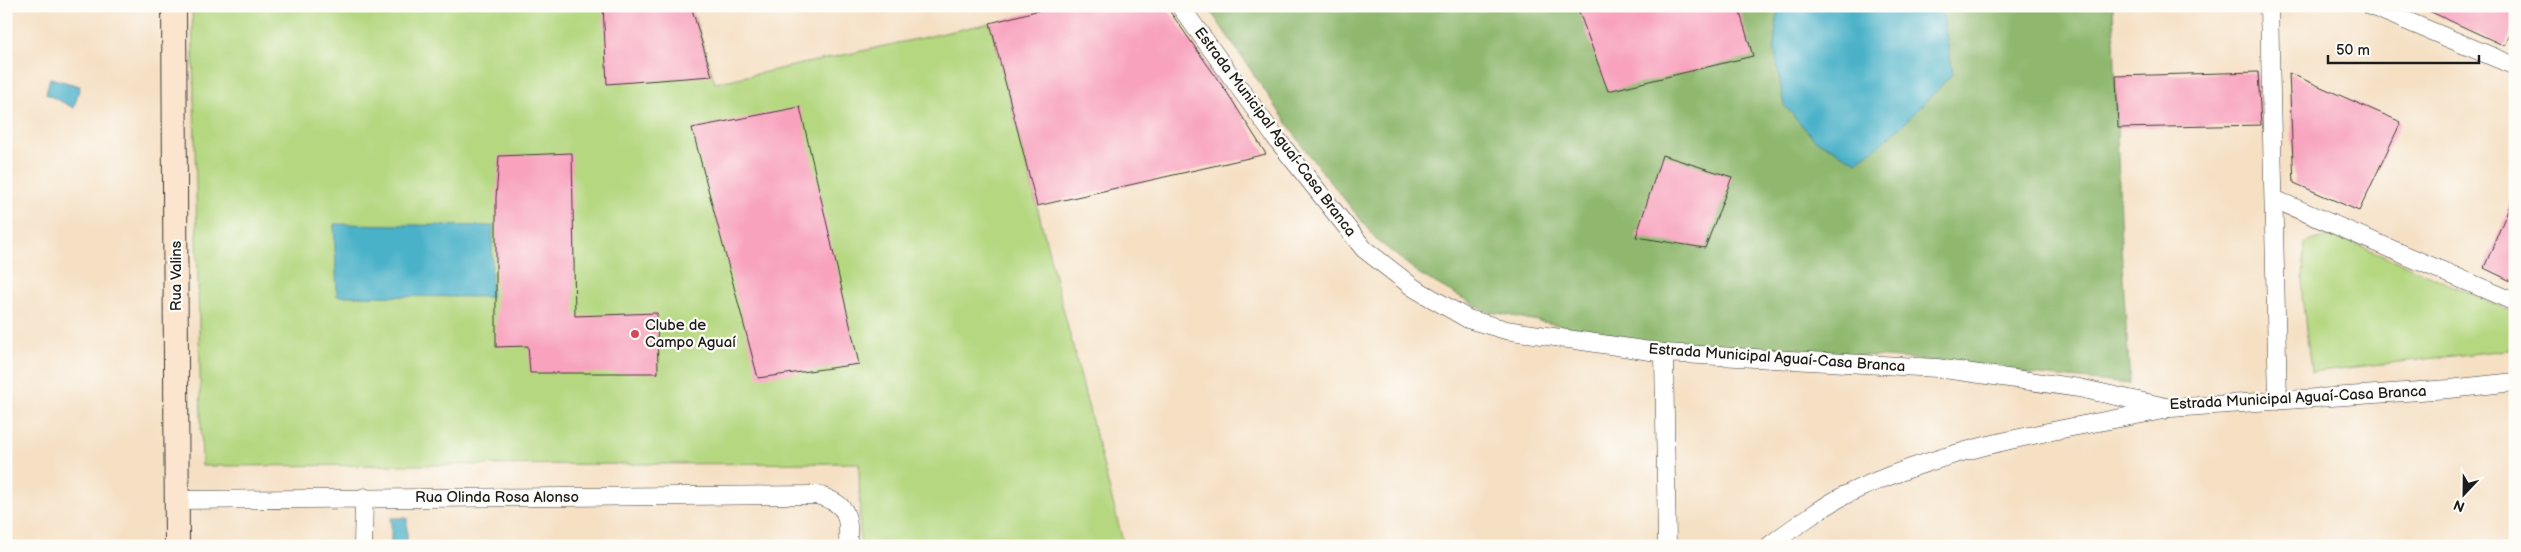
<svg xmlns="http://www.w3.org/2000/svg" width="2521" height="552" viewBox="0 0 2521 552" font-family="'Balsamiq Sans',sans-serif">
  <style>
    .green { fill: #b4d77f; stroke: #687a4e }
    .forest { fill: #8fb86e; stroke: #566a45 }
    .water { fill: #49b1c8; stroke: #326672 }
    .building { fill: #f8a2bd }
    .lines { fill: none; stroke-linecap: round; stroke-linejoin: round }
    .street-casing { stroke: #3d3935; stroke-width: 19 }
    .secondary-casing { stroke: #3d3935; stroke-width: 26 }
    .street { stroke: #fff; stroke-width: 18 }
    .secondary { stroke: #fbe5cf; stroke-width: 24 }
    .poi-dot { fill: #d1495b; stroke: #fdfcf7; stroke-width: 2 }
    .labels { text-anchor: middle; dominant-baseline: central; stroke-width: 4.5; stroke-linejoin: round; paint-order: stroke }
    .street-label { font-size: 15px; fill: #1c1c1c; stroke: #fdfcf7 }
    .poi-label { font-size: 15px; fill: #1c1c1c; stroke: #fdfcf7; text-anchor: start }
  </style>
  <rect width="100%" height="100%" fill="#fdfcf7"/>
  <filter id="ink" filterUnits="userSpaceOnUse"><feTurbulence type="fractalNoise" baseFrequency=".02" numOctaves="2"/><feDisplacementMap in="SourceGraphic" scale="10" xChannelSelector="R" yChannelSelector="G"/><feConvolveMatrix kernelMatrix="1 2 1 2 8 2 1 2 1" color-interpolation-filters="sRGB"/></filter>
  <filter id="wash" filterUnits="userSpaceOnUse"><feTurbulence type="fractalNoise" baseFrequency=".0096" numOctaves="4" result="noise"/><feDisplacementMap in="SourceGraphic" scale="20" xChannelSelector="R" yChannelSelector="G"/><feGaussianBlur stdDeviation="1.12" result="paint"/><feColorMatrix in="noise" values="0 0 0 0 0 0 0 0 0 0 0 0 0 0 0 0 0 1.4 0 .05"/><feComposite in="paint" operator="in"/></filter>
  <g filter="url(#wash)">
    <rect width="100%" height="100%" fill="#f5e0c4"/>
    <!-- green -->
    <path class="green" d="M 192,6 L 691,6 L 715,83 L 990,23 L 1124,546 L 860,546 L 859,463 L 202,466 Z
      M 2334,234 L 2515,313 L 2515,349 L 2311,372 L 2302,296 L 2305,243 Z"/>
    <!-- forest -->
    <path class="forest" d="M 1207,6 L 2113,6 L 2121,247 L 2130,384 L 2030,374 L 1975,364 L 1872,356 L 1657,344 L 1486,311 L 1421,275 L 1377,240 L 1309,155 Z"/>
    <!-- water -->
    <path class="water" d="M 1778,6 L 1941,6 L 1953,73 C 1922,106 1893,137 1857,162 L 1814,139 L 1784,105 L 1774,46 Z
      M 50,78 L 80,86 L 74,108 L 46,94 Z
      M 334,224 L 493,226 L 491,297 L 337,296 Z
      M 391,518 L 407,518 L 407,546 L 391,546 Z"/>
    <g id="blocks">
      <!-- building -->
      <path class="building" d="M 603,6 L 691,6 L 712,76 L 607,84 Z
        M 1055,6 L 1166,6 L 1228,94 L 1266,154 L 1037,206 L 990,23 Z
        M 1577,6 L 1738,6 L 1753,56 L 1608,91 Z
        M 2418,6 L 2515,6 L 2515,23 L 2505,46 Z
        M 2258,72 L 2261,125 L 2118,128 L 2116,76 Z
        M 2289,73 L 2401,122 L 2359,211 L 2294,183 Z
        M 800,107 L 859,364 L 758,378 L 692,128 Z
        M 572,153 L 575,316 L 657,313 L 658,373 L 530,373 L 528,346 L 496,347 L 496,198 L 499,156 Z
        M 1662,155 L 1732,177 L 1705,248 L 1636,237 Z
        M 2514,195 L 2515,195 L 2515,283 L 2484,268 Z"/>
    </g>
  </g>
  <g filter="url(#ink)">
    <use href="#blocks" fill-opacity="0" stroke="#3d3935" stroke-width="1"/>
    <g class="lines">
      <defs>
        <path id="street" d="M 1180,6 L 1275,137 L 1364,249 L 1414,288 L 1468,319 L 1506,330 L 1664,353 L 1937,368 L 2079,388 L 2171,408 L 2449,389 L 2515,382
          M 2269,6 L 2278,401
          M 2371,6 L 2515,66
          M 2274,199 L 2515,302
          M 1664,353 L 1667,546
          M 177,500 L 817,495 C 849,504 849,516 848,546
          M 363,546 L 364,497
          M 1769,546 C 1788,531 1824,506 1845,495 C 1945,447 2056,430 2164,410"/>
        <path id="secondary" d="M 174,6 L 177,546"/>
      </defs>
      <!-- street casing -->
      <use href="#street" class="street-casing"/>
      <!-- secondary casing -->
      <use href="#secondary" class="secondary-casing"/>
      <!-- street -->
      <use href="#street" class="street"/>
      <!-- secondary -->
      <use href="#secondary" class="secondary"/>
    </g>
  </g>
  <!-- markers -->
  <circle class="poi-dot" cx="635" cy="334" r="5"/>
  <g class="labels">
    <!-- street labels -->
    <g class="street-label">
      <text transform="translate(1275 132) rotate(53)">Estrada Municipal Aguaí-Casa Branca</text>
      <text transform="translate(176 276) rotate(-90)">Rua Valins</text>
      <text transform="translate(1777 358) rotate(4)">Estrada Municipal Aguaí-Casa Branca</text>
      <text transform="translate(2298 398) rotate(-3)">Estrada Municipal Aguaí-Casa Branca</text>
      <text x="497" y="497">Rua Olinda Rosa Alonso</text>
    </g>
    <!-- poi labels -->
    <g class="poi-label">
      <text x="645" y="325">Clube de<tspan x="645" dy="17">Campo Aguaí</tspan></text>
    </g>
  </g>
  <!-- margin -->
  <rect width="2521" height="552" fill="none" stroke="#fdfcf7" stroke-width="25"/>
  <!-- north arrow -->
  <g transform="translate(2464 494) rotate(202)" stroke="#fdfcf7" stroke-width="4" paint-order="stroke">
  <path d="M0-4L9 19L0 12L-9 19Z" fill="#1c1c1c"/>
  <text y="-8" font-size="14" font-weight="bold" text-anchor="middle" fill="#1c1c1c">N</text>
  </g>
  <!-- scale -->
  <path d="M2328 55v8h151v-8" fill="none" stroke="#1c1c1c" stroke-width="2.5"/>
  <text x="2336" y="55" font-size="15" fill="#1c1c1c" stroke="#fdfcf7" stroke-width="4" paint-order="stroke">50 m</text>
</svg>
